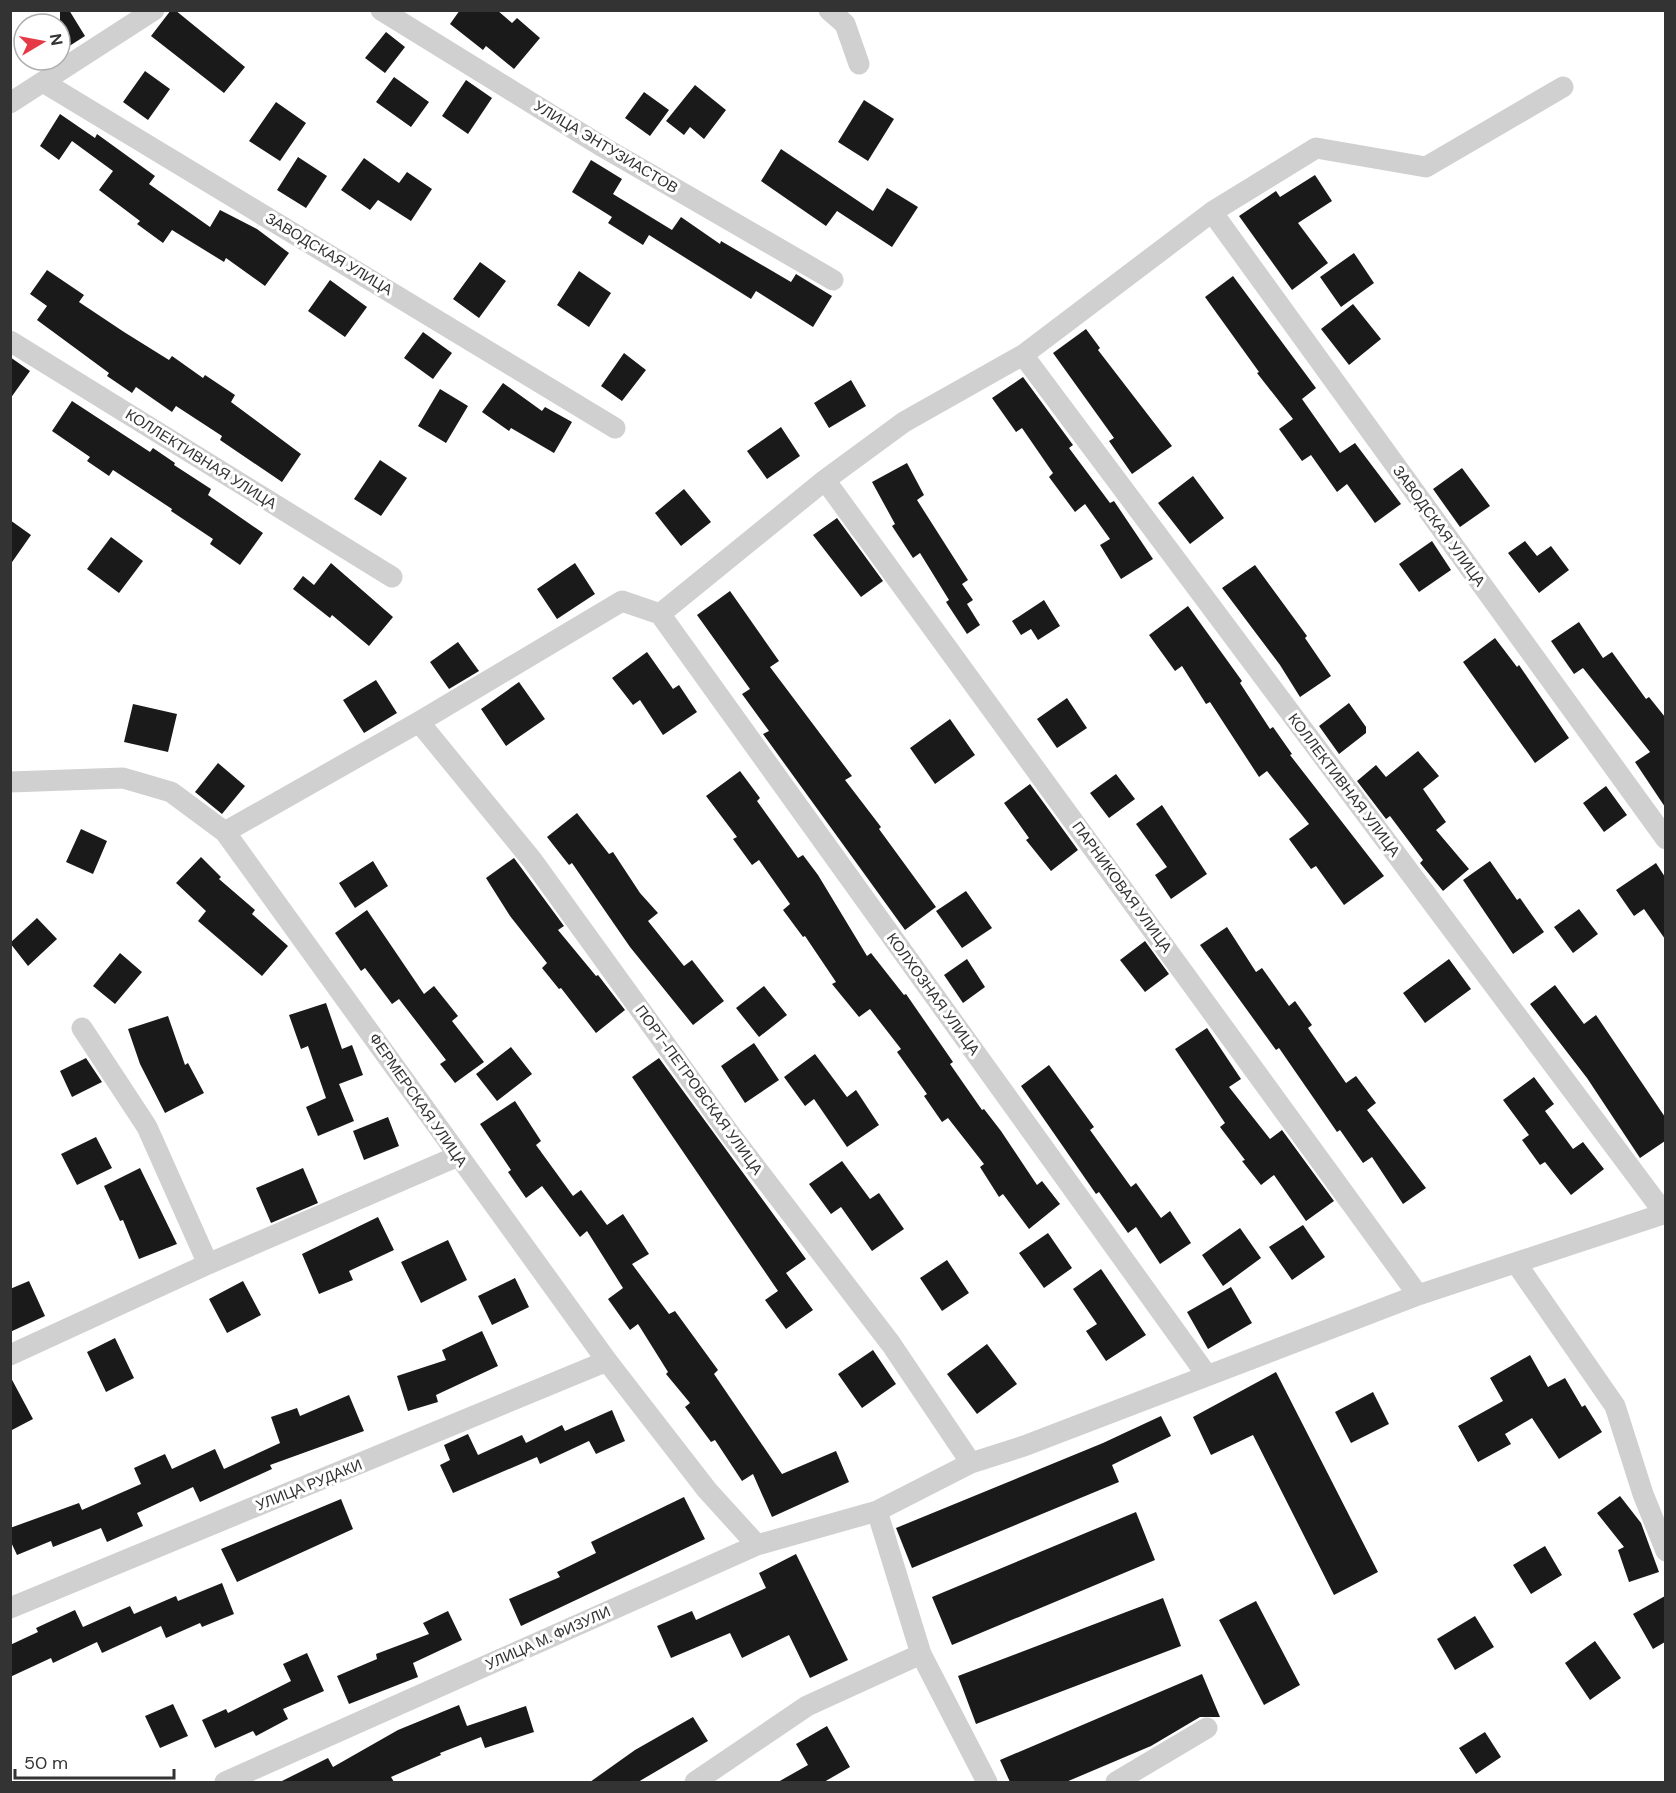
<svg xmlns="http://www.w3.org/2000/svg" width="1676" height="1793" viewBox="0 0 1676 1793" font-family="'DM Sans',sans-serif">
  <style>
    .building { fill: #1a1a1a }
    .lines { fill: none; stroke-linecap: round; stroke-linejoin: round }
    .minor { stroke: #d0d0d0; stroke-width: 21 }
    .labels { text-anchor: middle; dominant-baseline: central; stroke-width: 6; stroke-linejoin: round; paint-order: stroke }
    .street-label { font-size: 15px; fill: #333; stroke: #fff }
  </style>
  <rect width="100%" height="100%" fill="#fff"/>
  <!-- building -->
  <path class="building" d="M 60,10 L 69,10 L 85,36 L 60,52 Z
    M 171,10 L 175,10 L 245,67 L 224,93 L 151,36 Z
    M 460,10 L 497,10 L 512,23 L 517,18 L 540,38 L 514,69 L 486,46 L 483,50 L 450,24 Z
    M 386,32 L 405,47 L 385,73 L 365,58 Z
    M 145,71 L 170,89 L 148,120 L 123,102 Z
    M 394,77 L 429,102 L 411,127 L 376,102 Z
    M 466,80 L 492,98 L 468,134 L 442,116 Z
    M 695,85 L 726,110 L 704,139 L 690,127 L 684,135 L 666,121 Z
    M 644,92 L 669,110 L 650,136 L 625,118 Z
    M 864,100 L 894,119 L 868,161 L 838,142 Z
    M 276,102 L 306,123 L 280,161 L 249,141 Z
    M 60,114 L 95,138 L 97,134 L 155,176 L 149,184 L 210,227 L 220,210 L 257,229 L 289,253 L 265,286 L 226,258 L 224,262 L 172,230 L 163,243 L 137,224 L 140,221 L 99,190 L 113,171 L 72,141 L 59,160 L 40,146 Z
    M 781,149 L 873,211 L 887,188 L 918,207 L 892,247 L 837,211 L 826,226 L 761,181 Z
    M 298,157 L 327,176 L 306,208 L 277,190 Z
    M 364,158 L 399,183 L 407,172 L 432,189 L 411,221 L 378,200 L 370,210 L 341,190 Z
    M 591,160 L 622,179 L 613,194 L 672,230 L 681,217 L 720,244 L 721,241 L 791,282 L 796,274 L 832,296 L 813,327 L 756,291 L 751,299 L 649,235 L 643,245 L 608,223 L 612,217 L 572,192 Z
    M 1315,175 L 1332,201 L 1298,223 L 1328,263 L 1292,290 L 1239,216 L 1276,191 L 1280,197 Z
    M 1354,253 L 1374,283 L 1341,307 L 1320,277 Z
    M 480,262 L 506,281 L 479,318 L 453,299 Z
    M 47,270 L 84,295 L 79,302 L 124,332 L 169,360 L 172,356 L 203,378 L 205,375 L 235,395 L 231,402 L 301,454 L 282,482 L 220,440 L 222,436 L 176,406 L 172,412 L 136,387 L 132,393 L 107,376 L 109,373 L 37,320 L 47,306 L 30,294 Z
    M 579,271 L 611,293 L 589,327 L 557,305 Z
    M 1233,276 L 1316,388 L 1302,399 L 1340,453 L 1355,443 L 1401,504 L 1375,523 L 1347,484 L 1337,492 L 1311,455 L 1302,461 L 1279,429 L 1293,419 L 1257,373 L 1259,372 L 1205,297 Z
    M 330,280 L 367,307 L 345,337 L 308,311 Z
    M 1353,304 L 1381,339 L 1349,365 L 1321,329 Z
    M 1086,329 L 1100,348 L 1098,350 L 1172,446 L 1132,474 L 1109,441 L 1114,438 L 1053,353 Z
    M 423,332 L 452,353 L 433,379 L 404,358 Z
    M 624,353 L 646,370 L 622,401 L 601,386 Z
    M 10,357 L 30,371 L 10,399 Z
    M 1023,377 L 1073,445 L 1069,448 L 1110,503 L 1114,501 L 1153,559 L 1121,579 L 1100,545 L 1110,539 L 1085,504 L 1075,512 L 1049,477 L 1053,473 L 1022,428 L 1016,432 L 992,398 Z
    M 851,380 L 866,406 L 829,428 L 814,403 Z
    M 503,383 L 542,411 L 545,407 L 572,422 L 554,453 L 511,428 L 509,431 L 482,412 Z
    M 440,389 L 468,406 L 446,443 L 418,426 Z
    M 72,401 L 150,452 L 153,448 L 175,463 L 174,465 L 211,489 L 208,495 L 263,533 L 240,565 L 210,544 L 213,539 L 171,511 L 172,509 L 113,470 L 109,476 L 87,461 L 90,457 L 52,431 Z
    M 781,427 L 800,456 L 767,479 L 747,451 Z
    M 380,460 L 407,478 L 381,516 L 354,499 Z
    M 907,463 L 924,495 L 917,500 L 968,580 L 962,584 L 973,600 L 967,604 L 980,625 L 967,634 L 946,602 L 949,600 L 920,553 L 913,558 L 892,526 L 895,524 L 872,482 Z
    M 1462,468 L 1490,506 L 1460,527 L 1433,489 Z
    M 1193,476 L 1224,518 L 1190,544 L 1158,503 Z
    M 684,489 L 711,522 L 681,546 L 655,513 Z
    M 837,518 L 883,581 L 861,597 L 813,535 Z
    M 10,520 L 31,535 L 10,565 Z
    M 111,537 L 143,561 L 119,593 L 87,569 Z
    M 1432,541 L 1451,570 L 1419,592 L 1399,564 Z
    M 1525,541 L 1537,556 L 1551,546 L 1569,570 L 1539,593 L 1508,553 Z
    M 331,563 L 393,617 L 369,646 L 332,615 L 330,618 L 293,589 L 303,576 L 314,585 Z
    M 575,563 L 595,594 L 557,619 L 537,589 Z
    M 1255,565 L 1307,636 L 1305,638 L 1331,676 L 1300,697 L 1280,665 L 1222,588 Z
    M 730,591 L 779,661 L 770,667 L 852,776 L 845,780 L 881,827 L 879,829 L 936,907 L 905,930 L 763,734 L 769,731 L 742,694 L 750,689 L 697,615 Z
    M 1044,600 L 1060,626 L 1038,640 L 1031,629 L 1021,635 L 1012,621 Z
    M 1188,606 L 1242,681 L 1240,683 L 1270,729 L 1273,727 L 1292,754 L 1290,755 L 1384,876 L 1344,905 L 1316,866 L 1311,869 L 1289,839 L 1309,824 L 1267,771 L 1259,777 L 1210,702 L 1206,704 L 1182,666 L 1175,671 L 1149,635 Z
    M 1579,622 L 1603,658 L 1612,652 L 1646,699 L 1649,697 L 1665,717 L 1665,807 L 1635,762 L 1650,752 L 1583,668 L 1574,674 L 1551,641 Z
    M 1495,638 L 1517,667 L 1519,665 L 1569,738 L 1535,763 L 1463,662 Z
    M 458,642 L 479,671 L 449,689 L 430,662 Z
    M 647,652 L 673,689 L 679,685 L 697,712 L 663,735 L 640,700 L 633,705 L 612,678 Z
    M 376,680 L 397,713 L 364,733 L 343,700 Z
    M 519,682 L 545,719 L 506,746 L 481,709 Z
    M 1067,698 L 1087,728 L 1057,748 L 1037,719 Z
    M 1349,703 L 1366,727 L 1366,733 L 1339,754 L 1319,726 Z
    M 133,704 L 177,714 L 168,752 L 124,742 Z
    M 950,719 L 975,755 L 935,784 L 910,748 Z
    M 1418,751 L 1439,776 L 1423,789 L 1446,822 L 1436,830 L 1469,869 L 1443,891 L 1420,863 L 1423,860 L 1390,816 L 1386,819 L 1357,781 L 1376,765 L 1386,777 Z
    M 218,763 L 245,786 L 222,814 L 195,792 Z
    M 740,771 L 760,798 L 757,801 L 798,858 L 803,855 L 818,875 L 867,956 L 871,953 L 904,995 L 906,994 L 953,1062 L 950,1064 L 982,1110 L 984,1109 L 1001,1131 L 1037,1185 L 1042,1181 L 1060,1204 L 1029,1229 L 1003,1194 L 999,1197 L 980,1167 L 984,1164 L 948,1118 L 942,1122 L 924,1096 L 927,1094 L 897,1052 L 901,1049 L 870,1009 L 859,1017 L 832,984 L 836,982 L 805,936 L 803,937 L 783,910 L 790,904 L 759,860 L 752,865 L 733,839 L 737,837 L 706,796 Z
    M 1116,774 L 1135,799 L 1109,818 L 1090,793 Z
    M 1030,784 L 1078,850 L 1051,871 L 1026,840 L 1029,838 L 1004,803 Z
    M 1606,786 L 1627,815 L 1604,832 L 1583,803 Z
    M 1162,805 L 1207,874 L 1171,899 L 1155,875 L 1167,867 L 1136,824 Z
    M 577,813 L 609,854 L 613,852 L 640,893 L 658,913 L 648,921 L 684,966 L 692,960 L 724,1001 L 693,1025 L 630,947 L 572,863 L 569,865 L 547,837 Z
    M 81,829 L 107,841 L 93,874 L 66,862 Z
    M 201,857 L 221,877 L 219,879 L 255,910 L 252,914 L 288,946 L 262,976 L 198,921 L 206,911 L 176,883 Z
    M 514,858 L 564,926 L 558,930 L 596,976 L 598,975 L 625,1010 L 596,1033 L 561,988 L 559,989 L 542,968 L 547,963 L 510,916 L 486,878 Z
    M 373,861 L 388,886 L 355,908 L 339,883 Z
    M 1490,861 L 1517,900 L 1520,898 L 1544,932 L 1513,954 L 1463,880 Z
    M 1656,863 L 1665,877 L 1665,939 L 1644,909 L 1634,916 L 1616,890 Z
    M 966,891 L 992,928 L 962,948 L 936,911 Z
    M 1579,909 L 1598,934 L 1573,953 L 1554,927 Z
    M 367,910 L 424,994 L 434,986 L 458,1016 L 452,1021 L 484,1062 L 455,1083 L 440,1064 L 446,1060 L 399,999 L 392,1004 L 365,968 L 361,971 L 335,933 Z
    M 37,918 L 57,939 L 28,966 L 10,943 Z
    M 1227,927 L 1256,972 L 1262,968 L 1289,1006 L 1295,1001 L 1312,1025 L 1308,1028 L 1346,1083 L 1356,1076 L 1376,1103 L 1367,1110 L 1426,1188 L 1403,1204 L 1372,1157 L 1363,1163 L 1340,1130 L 1337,1132 L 1279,1048 L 1276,1050 L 1200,945 Z
    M 1145,941 L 1169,974 L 1145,992 L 1120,960 Z
    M 120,953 L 142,972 L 115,1004 L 93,986 Z
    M 967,959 L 985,987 L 963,1003 L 944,975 Z
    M 1449,959 L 1471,989 L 1425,1023 L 1403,993 Z
    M 1555,985 L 1584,1024 L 1596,1015 L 1665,1117 L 1665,1141 L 1640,1158 L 1587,1078 L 1530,1004 Z
    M 764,986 L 787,1015 L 759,1037 L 736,1008 Z
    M 326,1003 L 342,1049 L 352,1045 L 363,1075 L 339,1084 L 354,1121 L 318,1136 L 306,1107 L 326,1098 L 308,1046 L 301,1049 L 289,1015 Z
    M 168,1016 L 185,1065 L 188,1063 L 204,1093 L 165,1113 L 140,1064 L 128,1029 Z
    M 1207,1028 L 1241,1079 L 1229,1087 L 1270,1139 L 1282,1130 L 1334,1201 L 1306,1221 L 1274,1175 L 1261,1185 L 1242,1161 L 1245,1160 L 1220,1127 L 1225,1123 L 1175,1049 Z
    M 754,1043 L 779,1080 L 745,1103 L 721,1066 Z
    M 511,1047 L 532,1074 L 497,1101 L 476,1074 Z
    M 815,1054 L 847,1097 L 856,1090 L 879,1125 L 847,1147 L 814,1099 L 805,1106 L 784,1077 Z
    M 86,1058 L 102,1082 L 72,1097 L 60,1071 Z
    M 659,1058 L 806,1259 L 786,1273 L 813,1310 L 786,1329 L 765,1300 L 778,1291 L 632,1077 Z
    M 1049,1065 L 1094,1127 L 1090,1130 L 1131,1187 L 1136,1183 L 1161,1218 L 1170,1211 L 1191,1243 L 1160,1264 L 1136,1227 L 1128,1233 L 1099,1192 L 1096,1194 L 1021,1086 Z
    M 1534,1077 L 1554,1104 L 1545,1111 L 1573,1149 L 1583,1142 L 1604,1169 L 1571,1195 L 1545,1162 L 1540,1165 L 1522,1140 L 1529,1135 L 1503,1100 Z
    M 515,1101 L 541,1141 L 536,1145 L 573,1196 L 581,1190 L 607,1225 L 623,1214 L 649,1254 L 632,1264 L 669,1314 L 675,1311 L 718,1370 L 714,1374 L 782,1474 L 836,1451 L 849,1482 L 772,1517 L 753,1474 L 742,1481 L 715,1440 L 711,1442 L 685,1407 L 690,1403 L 666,1374 L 668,1372 L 638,1324 L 630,1330 L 608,1299 L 623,1288 L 587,1231 L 580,1237 L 542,1186 L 526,1198 L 508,1172 L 511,1170 L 480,1124 Z
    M 388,1117 L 399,1146 L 364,1160 L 353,1131 Z
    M 96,1137 L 112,1168 L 77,1185 L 61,1154 Z
    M 842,1161 L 870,1199 L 879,1193 L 904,1229 L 872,1251 L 841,1207 L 831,1214 L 809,1184 Z
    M 140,1168 L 177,1244 L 139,1259 L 123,1220 L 120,1221 L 104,1186 Z
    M 303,1168 L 318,1203 L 271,1223 L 256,1188 Z
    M 378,1217 L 394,1250 L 349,1271 L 353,1280 L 319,1294 L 302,1254 Z
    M 1303,1225 L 1325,1257 L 1292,1280 L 1269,1247 Z
    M 1240,1228 L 1261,1258 L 1223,1286 L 1202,1255 Z
    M 1048,1233 L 1072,1268 L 1044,1288 L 1019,1253 Z
    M 448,1240 L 467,1280 L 421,1303 L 401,1262 Z
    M 947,1260 L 969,1293 L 942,1311 L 920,1278 Z
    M 1101,1269 L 1146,1335 L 1106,1361 L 1086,1331 L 1097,1324 L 1073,1289 Z
    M 515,1278 L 529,1307 L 492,1325 L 478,1296 Z
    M 29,1281 L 45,1316 L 10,1332 L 10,1289 Z
    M 243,1281 L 261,1315 L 227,1333 L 209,1299 Z
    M 1231,1287 L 1252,1323 L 1208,1349 L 1187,1312 Z
    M 482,1331 L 498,1366 L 436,1395 L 438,1402 L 408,1411 L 397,1376 L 446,1360 L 442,1350 Z
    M 115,1338 L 134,1378 L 106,1392 L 87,1352 Z
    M 987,1344 L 1017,1384 L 977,1414 L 947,1374 Z
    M 873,1350 L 896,1384 L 862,1408 L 838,1374 Z
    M 1530,1355 L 1548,1387 L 1565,1378 L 1582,1407 L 1585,1405 L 1602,1432 L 1559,1459 L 1532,1418 L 1505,1434 L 1511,1444 L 1478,1462 L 1458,1426 L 1503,1401 L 1490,1378 Z
    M 1276,1372 L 1378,1572 L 1334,1595 L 1253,1435 L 1211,1455 L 1193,1417 Z
    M 10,1376 L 33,1419 L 10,1431 Z
    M 1373,1392 L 1389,1424 L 1351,1443 L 1335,1412 Z
    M 349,1395 L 364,1431 L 270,1465 L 272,1469 L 200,1502 L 193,1487 L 137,1513 L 143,1526 L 107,1542 L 101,1528 L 53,1547 L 51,1541 L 17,1555 L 10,1540 L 10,1528 L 79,1503 L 82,1510 L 141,1484 L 134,1468 L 165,1454 L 172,1469 L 215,1449 L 224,1469 L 280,1443 L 271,1417 L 297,1408 L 300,1416 Z
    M 612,1410 L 625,1441 L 596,1454 L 589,1441 L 540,1464 L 537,1457 L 453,1493 L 440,1465 L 450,1460 L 444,1445 L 468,1434 L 478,1455 L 522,1435 L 526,1443 L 562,1425 L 565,1431 Z
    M 1161,1416 L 1171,1436 L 1112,1465 L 1119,1482 L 912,1568 L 896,1528 L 1103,1443 Z
    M 1620,1496 L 1641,1523 L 1659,1572 L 1629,1582 L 1618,1550 L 1624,1547 L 1597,1513 Z
    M 684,1497 L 705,1539 L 521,1626 L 509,1599 L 560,1577 L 557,1572 L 596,1553 L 591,1542 Z
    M 341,1499 L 353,1529 L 237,1582 L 221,1549 Z
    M 1136,1512 L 1155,1560 L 952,1645 L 932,1597 Z
    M 1545,1546 L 1562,1575 L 1531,1594 L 1513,1565 Z
    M 796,1554 L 848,1660 L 810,1678 L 789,1635 L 742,1658 L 730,1633 L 671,1658 L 657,1626 L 692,1611 L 696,1620 L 766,1588 L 759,1573 Z
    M 222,1583 L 234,1614 L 202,1627 L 200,1623 L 166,1638 L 161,1626 L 102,1653 L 97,1642 L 53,1663 L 51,1658 L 10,1677 L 10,1645 L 38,1632 L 36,1628 L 75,1610 L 83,1627 L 130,1606 L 134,1614 L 176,1596 L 178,1601 Z
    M 1665,1596 L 1665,1642 L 1653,1649 L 1633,1614 Z
    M 1163,1598 L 1181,1646 L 976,1724 L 958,1676 Z
    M 1256,1601 L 1300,1685 L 1264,1705 L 1219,1620 Z
    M 448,1611 L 462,1640 L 413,1663 L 418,1677 L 349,1704 L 337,1676 L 377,1659 L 376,1654 L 429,1634 L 423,1623 Z
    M 1475,1616 L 1494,1647 L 1455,1670 L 1437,1639 Z
    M 1595,1641 L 1621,1678 L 1590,1700 L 1565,1663 Z
    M 307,1653 L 324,1691 L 283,1709 L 288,1719 L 256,1736 L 253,1731 L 215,1748 L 202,1720 L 226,1709 L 228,1713 L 291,1681 L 283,1664 Z
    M 1202,1674 L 1220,1717 L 1200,1717 L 1151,1746 L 1066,1782 L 1010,1782 L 1000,1760 Z
    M 173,1704 L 188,1736 L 160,1748 L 145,1716 Z
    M 459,1705 L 467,1726 L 526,1706 L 534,1732 L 485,1748 L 481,1737 L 440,1753 L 441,1755 L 391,1777 L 394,1782 L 280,1782 L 328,1758 L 333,1767 L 398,1730 Z
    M 693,1717 L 708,1741 L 638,1782 L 590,1782 L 635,1750 Z
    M 827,1726 L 850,1767 L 824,1782 L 778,1782 L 808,1765 L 796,1744 Z
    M 1485,1732 L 1501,1757 L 1476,1774 L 1459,1748 Z"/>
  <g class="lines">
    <!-- minor -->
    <path class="minor" d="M 381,10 L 603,147 L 833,280
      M 829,10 L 845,24 L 859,64
      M 43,82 L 615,428
      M 10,103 L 154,10
      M 1212,212 L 1666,839
      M 10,341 L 392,577
      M 1023,355 L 1665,1214
      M 825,480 L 1418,1295
      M 660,614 L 1206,1374
      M 419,722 L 532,860 L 730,1134 L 891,1344 L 971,1463
      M 10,782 L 123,778 L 171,792 L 225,832 L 607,1361 L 707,1490 L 757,1545
      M 225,832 L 419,722 L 622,601 L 660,614 L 825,480 L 904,422 L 1023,355 L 1212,212 L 1316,148 L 1426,167 L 1563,87
      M 82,1028 L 147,1127 L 208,1264
      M 1516,1263 L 1615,1406 L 1643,1494 L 1666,1551
      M 10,1355 L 208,1264 L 458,1156
      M 877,1511 L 921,1654 L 987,1782
      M 10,1608 L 607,1361
      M 225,1782 L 757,1545 L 877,1511 L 971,1463 L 1024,1446 L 1418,1295 L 1666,1213
      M 695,1782 L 807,1706 L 921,1654
      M 1116,1782 L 1207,1728"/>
  </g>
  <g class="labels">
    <!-- street labels -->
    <g class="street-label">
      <text transform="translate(606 147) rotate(31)">УЛИЦА ЭНТУЗИАСТОВ</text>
      <text transform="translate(329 254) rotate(31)">ЗАВОДСКАЯ УЛИЦА</text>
      <text transform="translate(201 459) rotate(32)">КОЛЛЕКТИВНАЯ УЛИЦА</text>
      <text transform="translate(1439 526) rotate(54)">ЗАВОДСКАЯ УЛИЦА</text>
      <text transform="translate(1344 785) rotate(53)">КОЛЛЕКТИВНАЯ УЛИЦА</text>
      <text transform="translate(1122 887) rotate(54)">ПАРНИКОВАЯ УЛИЦА</text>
      <text transform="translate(933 994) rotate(54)">КОЛХОЗНАЯ УЛИЦА</text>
      <text transform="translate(699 1090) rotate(54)">ПОРТ-ПЕТРОВСКАЯ УЛИЦА</text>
      <text transform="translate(418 1100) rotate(55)">ФЕРМЕРСКАЯ УЛИЦА</text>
      <text transform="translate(309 1485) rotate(-22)">УЛИЦА РУДАКИ</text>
      <text transform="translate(548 1638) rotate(-24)">УЛИЦА М. ФИЗУЛИ</text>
    </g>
  </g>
  <!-- border -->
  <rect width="1676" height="1793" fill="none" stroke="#333333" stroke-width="24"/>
  <!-- north arrow -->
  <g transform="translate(42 42) rotate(80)"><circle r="28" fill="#ffffff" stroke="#adadad" stroke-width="1.5"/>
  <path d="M0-4.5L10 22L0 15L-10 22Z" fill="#e63946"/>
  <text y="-9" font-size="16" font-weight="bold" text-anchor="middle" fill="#333333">N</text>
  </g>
  <!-- scale -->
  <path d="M15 1769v9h159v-9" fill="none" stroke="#333333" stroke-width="3"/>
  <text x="24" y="1769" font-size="18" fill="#333333" stroke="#ffffff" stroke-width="4.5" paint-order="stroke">50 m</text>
</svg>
